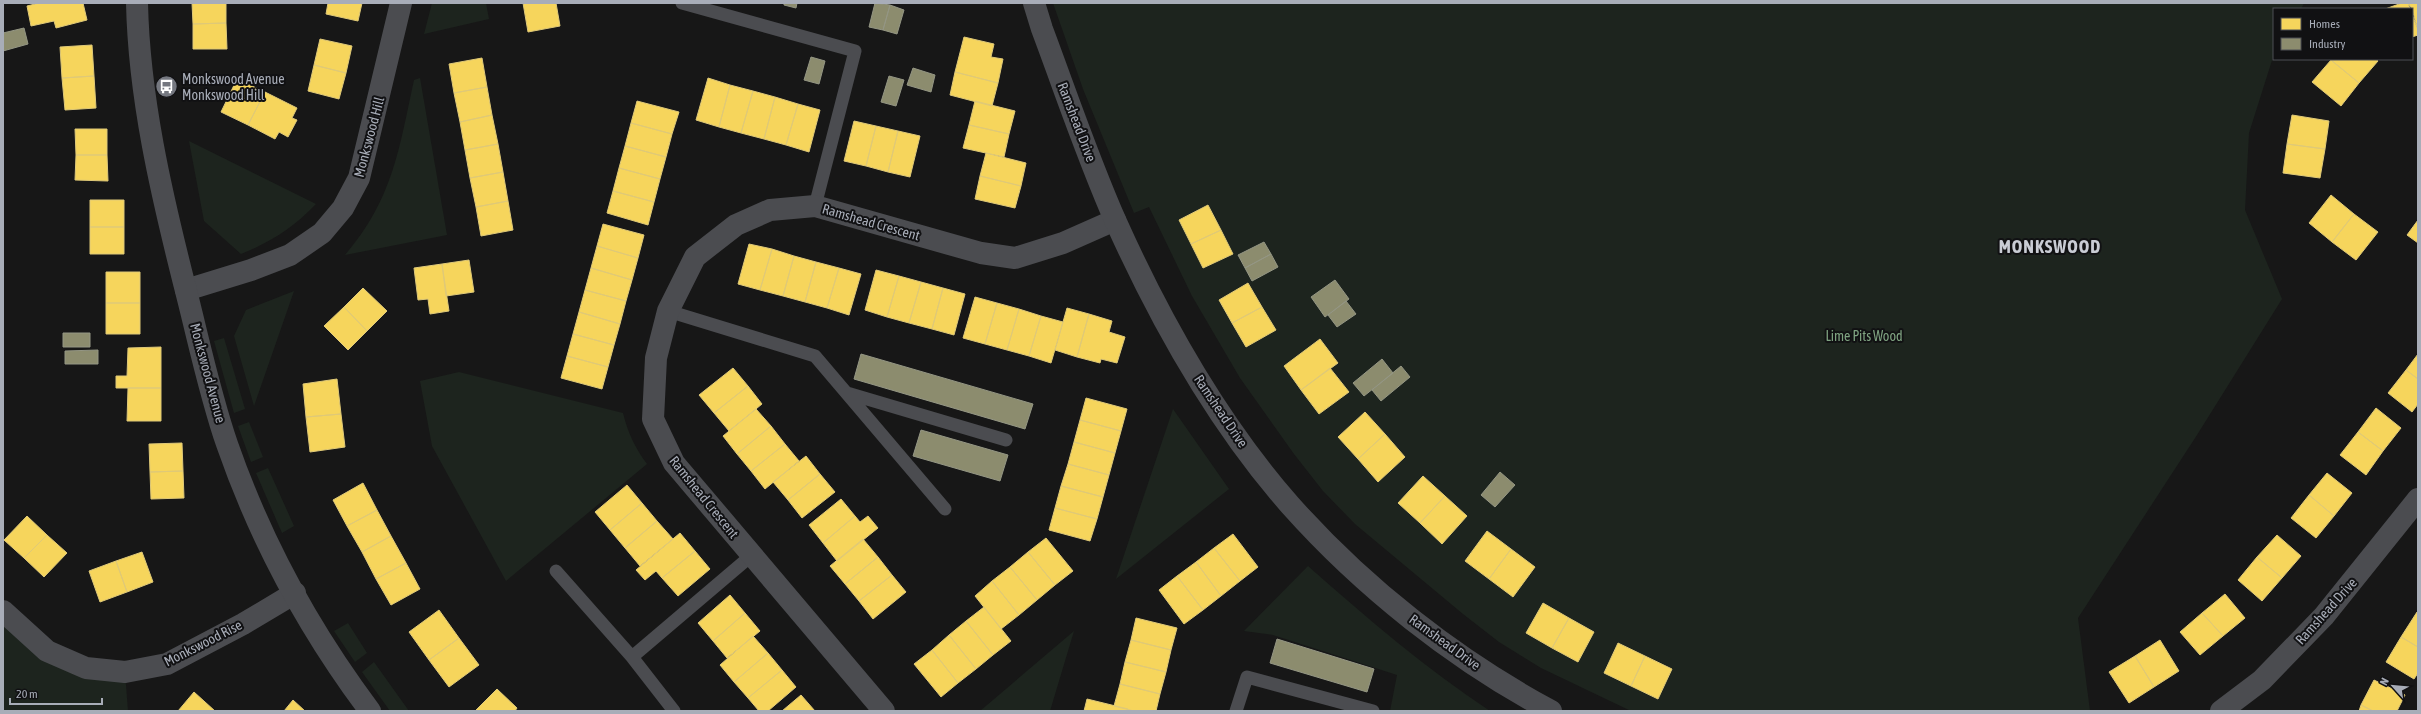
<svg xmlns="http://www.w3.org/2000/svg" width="2421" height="714" viewBox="0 0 2421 714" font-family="'Asap Condensed',sans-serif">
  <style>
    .green { fill: #1d241e; fill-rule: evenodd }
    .homes { fill: #f6d55c; stroke: #dfc978 }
    .industry { fill: #8c8c6e; stroke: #949684 }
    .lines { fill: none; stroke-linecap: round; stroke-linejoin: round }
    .service { stroke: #4b4c50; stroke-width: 13 }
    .minor { stroke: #4b4c50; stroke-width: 22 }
    .tertiary { stroke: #4b4c50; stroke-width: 22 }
    .labels { text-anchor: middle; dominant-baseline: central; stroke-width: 4; stroke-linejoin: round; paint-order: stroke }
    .poi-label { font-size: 14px; fill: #a8adb8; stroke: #111113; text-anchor: start }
    .street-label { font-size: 14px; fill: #a8adb8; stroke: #111113 }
    .park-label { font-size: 14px; fill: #7fa381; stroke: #111113 }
    .district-label { font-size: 18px; font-weight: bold; letter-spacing: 1px; fill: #c9ccd4; stroke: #111113 }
  </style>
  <rect width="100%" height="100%" fill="#171717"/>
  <!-- green -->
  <path class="green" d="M 432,3 L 486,3 L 489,19 L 424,34 Z
    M 1053,3 L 2304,3 L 2301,9 L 2274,9 L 2274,54 L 2249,133 L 2245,210 L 2282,299 L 2197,435 L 2078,618 L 2090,711 L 1631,711 L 1541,668 L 1499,642 L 1463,614 L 1355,524 L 1323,491 L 1294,454 L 1240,378 L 1192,296 L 1149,207 L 1134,213 L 1083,89 ZM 1208,205 L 1232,254 L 1203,268 L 1179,220 ZM 1264,242 L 1278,267 L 1252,281 L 1238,256 ZM 1335,280 L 1349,299 L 1346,301 L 1355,314 L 1337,327 L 1328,315 L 1326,317 L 1311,297 ZM 1248,283 L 1276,330 L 1247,347 L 1219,300 ZM 1320,339 L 1338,362 L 1330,368 L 1348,392 L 1319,414 L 1284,366 ZM 1381,359 L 1393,373 L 1401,366 L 1410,377 L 1381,401 L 1372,390 L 1364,396 L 1353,383 ZM 1365,412 L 1405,456 L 1378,481 L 1338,437 ZM 1500,472 L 1515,484 L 1495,507 L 1481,495 ZM 1423,476 L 1467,516 L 1442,544 L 1398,503 ZM 1487,531 L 1535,568 L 1513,597 L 1465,561 ZM 1543,603 L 1594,632 L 1578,662 L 1526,633 ZM 1618,643 L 1672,668 L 1658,699 L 1604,673 Z
    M 420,78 L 447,235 L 345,255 C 393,199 399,149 414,80 Z
    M 189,141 L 316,204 C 294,227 271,242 241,254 L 204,221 Z
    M 294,291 L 254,406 L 234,336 L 246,310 Z
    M 224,338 L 245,409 L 234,413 L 214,341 Z
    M 459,372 L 623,413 C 628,433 635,448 647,464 L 506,581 L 432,446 L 420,381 Z
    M 1173,409 L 1229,489 L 1116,579 Z
    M 249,422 L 263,457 L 251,462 L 238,426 Z
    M 268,468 L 294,526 L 282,533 L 256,473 Z
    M 1308,566 C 1367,618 1425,668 1490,711 L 1390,711 L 1397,675 L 1273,635 L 1244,631 Z
    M 3,611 L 47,651 L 125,672 L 128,711 L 3,711 Z
    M 348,623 L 367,653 L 355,662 L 334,631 Z
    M 1074,631 L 1050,711 L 980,711 Z
    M 374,662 L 409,711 L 390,711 L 362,672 Z"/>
  <!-- homes -->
  <path class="homes" d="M 39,3 L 83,3 L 87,20 L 56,28 L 54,21 L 31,26 L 27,6 Z
    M 192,3 L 226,3 L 226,23 L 193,24 Z
    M 328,3 L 362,3 L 358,21 L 326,14 Z
    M 523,3 L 556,3 L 560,26 L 528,32 Z
    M 2402,3 L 2408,3 L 2410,9 L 2385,9 Z
    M 2408,3 L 2418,3 L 2418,30 L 2412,9 Z
    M 2412,14 L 2418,30 L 2418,35 L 2412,37 Z
    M 226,23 L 227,49 L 193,49 L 193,24 Z
    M 964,37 L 994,44 L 991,57 L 1003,59 L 998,83 L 955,72 Z
    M 320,39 L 352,46 L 346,73 L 314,65 Z
    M 92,45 L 94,76 L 62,78 L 60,47 Z
    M 482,58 L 487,87 L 454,93 L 449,64 Z
    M 2376,59 L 2378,61 L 2359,83 L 2331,60 Z
    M 2331,60 L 2359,83 L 2341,106 L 2312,82 Z
    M 314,65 L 346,73 L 339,99 L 308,91 Z
    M 955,72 L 998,83 L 992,106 L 950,95 Z
    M 94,76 L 96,108 L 65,110 L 62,78 Z
    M 708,78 L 730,85 L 719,127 L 696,120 Z
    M 237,79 L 265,92 L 248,125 L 221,112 Z
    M 730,85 L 753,91 L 741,133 L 719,127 Z
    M 487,87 L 492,115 L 460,122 L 454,93 Z
    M 753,91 L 775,97 L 764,139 L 741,133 Z
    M 265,92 L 297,108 L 292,118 L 297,120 L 288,137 L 279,132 L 275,139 L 248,125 Z
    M 775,97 L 798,104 L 786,145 L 764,139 Z
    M 637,101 L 679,112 L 672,134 L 631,123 Z
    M 975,101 L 1015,111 L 1009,134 L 969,125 Z
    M 798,104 L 820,110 L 809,152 L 786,145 Z
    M 492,115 L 498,144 L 465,150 L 460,122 Z
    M 2292,115 L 2329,121 L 2325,149 L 2287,144 Z
    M 854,121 L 876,126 L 866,166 L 844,161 Z
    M 631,123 L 672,134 L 666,157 L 625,146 Z
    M 969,125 L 1009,134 L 1004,157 L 963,148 Z
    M 876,126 L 898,131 L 888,172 L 866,166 Z
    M 75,129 L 107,129 L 107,155 L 76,155 Z
    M 898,131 L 920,136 L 910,177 L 888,172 Z
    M 498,144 L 503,172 L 470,178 L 465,150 Z
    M 2287,144 L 2325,149 L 2320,178 L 2283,173 Z
    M 625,146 L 666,157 L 660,179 L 619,168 Z
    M 986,153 L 1026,163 L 1021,186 L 980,176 Z
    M 76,155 L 107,155 L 108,181 L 75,180 Z
    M 619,168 L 660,179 L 654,202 L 613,191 Z
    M 503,172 L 508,201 L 476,207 L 470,178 Z
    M 980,176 L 1021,186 L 1015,208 L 975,199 Z
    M 613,191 L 654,202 L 648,225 L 607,213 Z
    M 2331,195 L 2354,214 L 2332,242 L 2309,223 Z
    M 90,200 L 124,200 L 124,227 L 90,227 Z
    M 508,201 L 513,230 L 481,236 L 476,207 Z
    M 1208,205 L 1221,230 L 1191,244 L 1179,220 Z
    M 2354,214 L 2378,232 L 2356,260 L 2332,242 Z
    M 2418,220 L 2418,243 L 2407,235 Z
    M 603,224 L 644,235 L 638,258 L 597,246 Z
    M 90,227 L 124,227 L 124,254 L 90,254 Z
    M 1221,230 L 1233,254 L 1203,268 L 1191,244 Z
    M 749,244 L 772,249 L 760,290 L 738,284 Z
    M 597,246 L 638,258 L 632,280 L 591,268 Z
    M 772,249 L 794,256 L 783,296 L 760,290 Z
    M 794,256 L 816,262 L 805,302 L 783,296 Z
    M 469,260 L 474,292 L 446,296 L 442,264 Z
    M 816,262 L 839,268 L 827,308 L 805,302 Z
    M 442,264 L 449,311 L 430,314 L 428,299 L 418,300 L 414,268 Z
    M 591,268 L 632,280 L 626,301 L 585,290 Z
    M 839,268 L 861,274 L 849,315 L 827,308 Z
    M 876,270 L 899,276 L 887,317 L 865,310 Z
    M 106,272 L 140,272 L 140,303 L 106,303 Z
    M 899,276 L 921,282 L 909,323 L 887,317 Z
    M 921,282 L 943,288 L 932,329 L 909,323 Z
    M 1248,283 L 1262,307 L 1232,323 L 1219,300 Z
    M 363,288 L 387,311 L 367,331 L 344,307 Z
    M 943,288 L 965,294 L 954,335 L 932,329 Z
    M 585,290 L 626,301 L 620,324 L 579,312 Z
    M 975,297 L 997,303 L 985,344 L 963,338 Z
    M 106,303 L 140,303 L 140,334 L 106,334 Z
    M 997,303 L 1019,309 L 1007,350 L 985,344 Z
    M 344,307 L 367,331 L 348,350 L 324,326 Z
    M 1262,307 L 1276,330 L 1246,347 L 1232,323 Z
    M 1067,308 L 1089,314 L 1077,357 L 1055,350 Z
    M 1019,309 L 1041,316 L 1029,356 L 1007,350 Z
    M 579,312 L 620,324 L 614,345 L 573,334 Z
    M 1089,314 L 1112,321 L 1109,332 L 1125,337 L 1117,363 L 1101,359 L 1100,363 L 1077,357 Z
    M 1041,316 L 1063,322 L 1051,363 L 1029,356 Z
    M 573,334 L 614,345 L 608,367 L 567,356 Z
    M 1320,339 L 1338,363 L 1301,390 L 1284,366 Z
    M 161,347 L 161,388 L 116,388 L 116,376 L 127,376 L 128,348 Z
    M 2418,354 L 2418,379 L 2406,370 Z
    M 567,356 L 608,367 L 602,389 L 561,378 Z
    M 733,368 L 748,386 L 714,413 L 699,395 Z
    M 1330,368 L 1349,392 L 1319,414 L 1301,390 Z
    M 2406,370 L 2418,379 L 2418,404 L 2412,412 L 2388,393 Z
    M 337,379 L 341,414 L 306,417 L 303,384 Z
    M 748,386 L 762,404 L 729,431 L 714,413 Z
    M 128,388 L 161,388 L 161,421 L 127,421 Z
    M 1086,398 L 1127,409 L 1121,431 L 1080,420 Z
    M 2376,408 L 2401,428 L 2383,451 L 2358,432 Z
    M 756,409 L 771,426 L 737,454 L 723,436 Z
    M 1365,412 L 1385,434 L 1358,459 L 1338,437 Z
    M 341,414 L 345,447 L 310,452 L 306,417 Z
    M 1080,420 L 1121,431 L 1115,453 L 1074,442 Z
    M 771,426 L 785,444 L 751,471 L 737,454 Z
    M 2358,432 L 2383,451 L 2366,475 L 2340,455 Z
    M 1385,434 L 1405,457 L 1378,482 L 1358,459 Z
    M 1074,442 L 1115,453 L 1109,475 L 1068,464 Z
    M 182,443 L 183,471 L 150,472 L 149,444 Z
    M 785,444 L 799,461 L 765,489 L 751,471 Z
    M 806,456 L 820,474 L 788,500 L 773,482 Z
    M 1068,464 L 1109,475 L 1103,497 L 1061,486 Z
    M 183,471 L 184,498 L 151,499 L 150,472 Z
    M 2327,473 L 2352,493 L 2334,516 L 2309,495 Z
    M 820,474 L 835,492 L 802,518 L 788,500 Z
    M 1423,476 L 1445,496 L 1420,523 L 1398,503 Z
    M 363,483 L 377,510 L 347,526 L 333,500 Z
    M 627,485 L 642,503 L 610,530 L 595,512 Z
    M 1061,486 L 1103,497 L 1097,519 L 1055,508 Z
    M 2309,495 L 2334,516 L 2316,538 L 2291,518 Z
    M 1445,496 L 1467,516 L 1442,544 L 1420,523 Z
    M 841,499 L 855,516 L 823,543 L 809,525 Z
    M 642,503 L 657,521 L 625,548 L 610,530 Z
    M 1055,508 L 1097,519 L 1090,541 L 1049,530 Z
    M 377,510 L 391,536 L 362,552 L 347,526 Z
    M 27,516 L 47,535 L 24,558 L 4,540 Z
    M 855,516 L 860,522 L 868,516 L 878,528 L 837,561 L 823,543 Z
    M 657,521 L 673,539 L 640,566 L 625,548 Z
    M 1487,531 L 1511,549 L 1489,579 L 1465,561 Z
    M 680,533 L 695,551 L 662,578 L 656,571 L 645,580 L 636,570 Z
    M 1233,534 L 1258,567 L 1240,581 L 1214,548 Z
    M 47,535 L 67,553 L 44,577 L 24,558 Z
    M 2277,535 L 2301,556 L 2282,578 L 2257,557 Z
    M 391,536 L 406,563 L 376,579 L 362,552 Z
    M 1046,538 L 1073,571 L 1055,585 L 1028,552 Z
    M 863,539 L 878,557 L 845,584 L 830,566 Z
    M 1214,548 L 1240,581 L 1221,596 L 1196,562 Z
    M 1511,549 L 1535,567 L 1513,597 L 1489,579 Z
    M 695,551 L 710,569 L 678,596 L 662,578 Z
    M 142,552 L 153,582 L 127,592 L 116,561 Z
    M 1028,552 L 1055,585 L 1037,600 L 1010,567 Z
    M 878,557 L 892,575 L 859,601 L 845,584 Z
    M 2257,557 L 2282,578 L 2262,601 L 2238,580 Z
    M 116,561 L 127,592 L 100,602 L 89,571 Z
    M 1196,562 L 1221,596 L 1203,610 L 1177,576 Z
    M 406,563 L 420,589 L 391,605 L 376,579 Z
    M 1010,567 L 1037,600 L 1019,615 L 992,581 Z
    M 892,575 L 906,592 L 873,619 L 859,601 Z
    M 1177,576 L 1203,610 L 1184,624 L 1159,590 Z
    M 992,581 L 1019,615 L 1001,629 L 975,596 Z
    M 2225,594 L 2245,618 L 2223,636 L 2202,613 Z
    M 730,595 L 745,613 L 713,641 L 698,623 Z
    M 1543,603 L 1569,618 L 1552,648 L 1526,633 Z
    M 984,607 L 1011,641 L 993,655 L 966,621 Z
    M 439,610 L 459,638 L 429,660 L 409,632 Z
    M 2417,612 L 2418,613 L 2418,647 L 2401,637 Z
    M 745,613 L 760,631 L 727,658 L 713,641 Z
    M 2202,613 L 2223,636 L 2200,655 L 2180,632 Z
    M 1136,618 L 1177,628 L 1171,650 L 1131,640 Z
    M 1569,618 L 1594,632 L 1578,662 L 1552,648 Z
    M 966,621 L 993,655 L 976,669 L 949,635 Z
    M 949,635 L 976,669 L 958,683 L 932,650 Z
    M 753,636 L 768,653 L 734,682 L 720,665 Z
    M 2401,637 L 2418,647 L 2418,673 L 2414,679 L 2386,662 Z
    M 459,638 L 479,665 L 449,687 L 429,660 Z
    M 1131,640 L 1171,650 L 1166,672 L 1125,662 Z
    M 2160,640 L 2179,671 L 2154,687 L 2135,656 Z
    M 1618,643 L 1645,656 L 1631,686 L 1604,673 Z
    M 932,650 L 958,683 L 941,697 L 914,664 Z
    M 768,653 L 782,670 L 748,698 L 734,682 Z
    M 1645,656 L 1672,669 L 1658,699 L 1631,686 Z
    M 2135,656 L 2154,687 L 2129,703 L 2109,672 Z
    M 1125,662 L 1166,672 L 1160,694 L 1120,684 Z
    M 782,670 L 796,687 L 768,711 L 759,711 L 748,698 Z
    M 2374,680 L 2405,695 L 2397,711 L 2373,711 L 2361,705 Z
    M 1120,684 L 1160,694 L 1156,711 L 1134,711 L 1114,706 Z
    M 497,689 L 517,708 L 515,711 L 475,711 Z
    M 194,692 L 215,711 L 178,711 Z
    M 801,695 L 815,711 L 782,711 Z
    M 1087,699 L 1128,709 L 1128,711 L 1084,711 Z
    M 293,700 L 305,711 L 284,711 Z
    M 2361,705 L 2373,711 L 2359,711 Z"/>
  <!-- industry -->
  <path class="industry" d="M 784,3 L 797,3 L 796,8 L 784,5 Z
    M 875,3 L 890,5 L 883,30 L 869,27 Z
    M 890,5 L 904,10 L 897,34 L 883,30 Z
    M 24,28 L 28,44 L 3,51 L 3,33 Z
    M 811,57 L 825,61 L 819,84 L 804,80 Z
    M 913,68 L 935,75 L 931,92 L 907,85 Z
    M 889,76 L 904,80 L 896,106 L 881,102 Z
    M 1264,242 L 1271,254 L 1245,268 L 1238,255 Z
    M 1271,254 L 1278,267 L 1252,281 L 1245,268 Z
    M 1335,280 L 1349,299 L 1325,317 L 1311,297 Z
    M 1346,301 L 1356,314 L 1337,327 L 1328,315 Z
    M 63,333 L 90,333 L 90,347 L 63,347 Z
    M 98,350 L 98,364 L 65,364 L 65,351 Z
    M 861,354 L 1033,404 L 1025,429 L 854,379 Z
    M 1382,359 L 1393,373 L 1364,396 L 1353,383 Z
    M 1401,366 L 1410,377 L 1381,401 L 1372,390 Z
    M 921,430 L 1008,455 L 1000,481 L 913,456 Z
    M 1500,472 L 1515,485 L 1495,507 L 1481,495 Z
    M 1277,639 L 1374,669 L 1367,692 L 1270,663 Z"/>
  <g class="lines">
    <!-- service -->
    <path class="service" d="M 682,3 L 855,51 L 815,206
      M 668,311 L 815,356 L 945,509
      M 847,393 L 1006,440
      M 556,571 L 632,657 L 674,711
      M 632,657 L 752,555
      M 1236,711 L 1247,677 L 1373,711"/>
    <!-- minor -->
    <path class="minor" d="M 186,290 L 251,270 L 290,255 L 322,233 L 343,208 L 359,178 L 401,3
      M 3,611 L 47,651 L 86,668 L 125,672 L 167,664 L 243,624 L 295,593
      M 884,711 L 674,463 L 653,419 L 656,358 L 668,311 L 695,257 L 736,225 L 770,210 L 815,206 L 981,253 L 1015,258 L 1063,243 L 1115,220"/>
    <!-- tertiary -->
    <path class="tertiary" d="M 137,3 C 139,97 161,192 184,283 C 198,337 209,392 227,444 C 260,539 310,631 370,711
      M 1034,3 L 1042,29 C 1066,93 1088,159 1116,222 C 1161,322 1217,422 1290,505 C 1363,587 1454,659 1551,711
      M 2221,711 L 2262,680 L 2324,616 L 2418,499"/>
  </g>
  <!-- icons -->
  <defs>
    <symbol id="bus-disc" viewBox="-11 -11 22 22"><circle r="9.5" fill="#757880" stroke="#111113"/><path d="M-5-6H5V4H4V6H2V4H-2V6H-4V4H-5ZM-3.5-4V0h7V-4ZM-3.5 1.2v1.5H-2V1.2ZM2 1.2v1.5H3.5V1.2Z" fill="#fff"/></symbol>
  </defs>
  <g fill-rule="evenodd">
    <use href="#bus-disc" x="154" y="74" width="25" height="25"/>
  </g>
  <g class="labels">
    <!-- poi labels -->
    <g class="poi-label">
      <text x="182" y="79">Monkswood Avenue<tspan x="182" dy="16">Monkswood Hill</tspan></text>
    </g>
    <!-- street labels -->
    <g class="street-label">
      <text transform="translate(1077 122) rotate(69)">Ramshead Drive</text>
      <text transform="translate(369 137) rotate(-75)">Monkswood Hill</text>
      <text transform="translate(871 222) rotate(16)">Ramshead Crescent</text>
      <text transform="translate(208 373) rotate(75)">Monkswood Avenue</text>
      <text transform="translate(1221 411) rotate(56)">Ramshead Drive</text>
      <text transform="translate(704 497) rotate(51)">Ramshead Crescent</text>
      <text transform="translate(2326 611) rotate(-48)">Ramshead Drive</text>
      <text transform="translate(1445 642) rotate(36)">Ramshead Drive</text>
      <text transform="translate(203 643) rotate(-27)">Monkswood Rise</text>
    </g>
    <!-- park labels -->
    <g class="park-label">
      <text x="1864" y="336">Lime Pits Wood</text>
    </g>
    <!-- district labels -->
    <g class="district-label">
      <text x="2050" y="246">MONKSWOOD</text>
    </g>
  </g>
  <!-- border -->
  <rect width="2421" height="714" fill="none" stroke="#a8adb8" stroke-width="8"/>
  <!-- legend -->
  <rect x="2273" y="8" width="140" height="52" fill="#111113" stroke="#4d4f55"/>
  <rect x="2281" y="18" width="20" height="12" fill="#f6d55c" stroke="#4d4f55"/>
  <text x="2309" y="28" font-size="12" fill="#a8adb8">Homes</text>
  <rect x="2281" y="38" width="20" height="12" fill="#8c8c6e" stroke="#4d4f55"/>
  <text x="2309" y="48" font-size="12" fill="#a8adb8">Industry</text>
  <!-- north arrow -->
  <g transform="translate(2393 686) rotate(297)" stroke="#111113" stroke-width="3" paint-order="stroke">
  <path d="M0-3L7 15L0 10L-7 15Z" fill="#a8adb8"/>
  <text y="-6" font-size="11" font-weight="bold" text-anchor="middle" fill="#a8adb8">N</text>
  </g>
  <!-- scale -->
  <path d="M10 698v6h92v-6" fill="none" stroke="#a8adb8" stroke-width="2"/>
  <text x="16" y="698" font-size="12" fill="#a8adb8" stroke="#111113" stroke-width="3" paint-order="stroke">20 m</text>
</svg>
